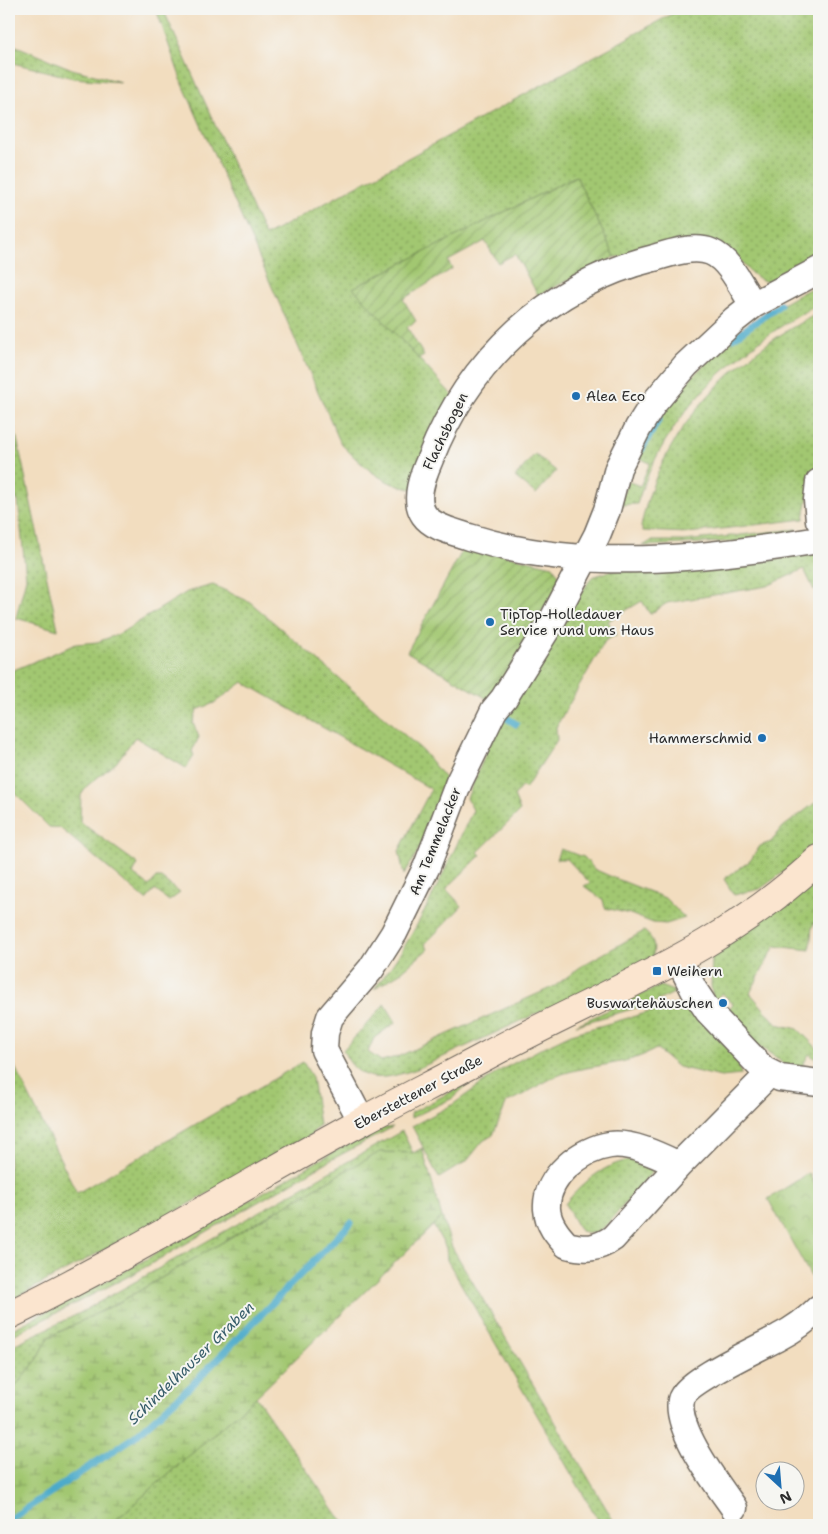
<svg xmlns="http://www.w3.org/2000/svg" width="828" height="1534" viewBox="0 0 828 1534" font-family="'Shantell Sans',sans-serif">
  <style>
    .grass { fill: url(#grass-dots); stroke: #66794e }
    .wetland { fill: url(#wetland-marsh); stroke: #66794e }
    .park { fill: url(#park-crowns); stroke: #66794e }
    .garden { fill: url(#garden-furrows); stroke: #66794e }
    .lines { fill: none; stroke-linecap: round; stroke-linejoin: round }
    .stream { stroke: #4baaca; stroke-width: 7 }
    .street-casing { stroke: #71695f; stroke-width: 29 }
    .secondary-casing { stroke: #71695f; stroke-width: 30 }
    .street { stroke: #fff; stroke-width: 26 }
    .secondary { stroke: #fbe5cf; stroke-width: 28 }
    .poi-dot { fill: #1f6fb2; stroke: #f6f6f2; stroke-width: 2 }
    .labels { text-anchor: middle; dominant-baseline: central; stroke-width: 4; stroke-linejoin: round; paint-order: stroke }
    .poi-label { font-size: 14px; fill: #2b2b2b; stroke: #f6f6f2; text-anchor: start }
    .street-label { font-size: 14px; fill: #2b2b2b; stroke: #f6f6f2 }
    .water-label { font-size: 15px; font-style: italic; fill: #385e6b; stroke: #f6f6f2 }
  </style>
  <defs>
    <pattern id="grass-dots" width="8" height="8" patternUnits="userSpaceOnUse" patternTransform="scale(1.25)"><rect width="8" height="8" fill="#a2c771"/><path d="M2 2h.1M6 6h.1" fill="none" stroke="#84a25d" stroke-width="1.8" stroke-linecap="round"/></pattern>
    <pattern id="wetland-marsh" width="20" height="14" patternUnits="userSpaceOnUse" patternTransform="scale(1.25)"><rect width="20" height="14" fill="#a2c771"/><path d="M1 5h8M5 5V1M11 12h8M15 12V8" fill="none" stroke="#84a25d"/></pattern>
    <pattern id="park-crowns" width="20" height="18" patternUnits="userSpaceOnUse" patternTransform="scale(1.25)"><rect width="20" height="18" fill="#a2c771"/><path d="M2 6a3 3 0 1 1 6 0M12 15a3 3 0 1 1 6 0" fill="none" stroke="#84a25d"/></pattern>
    <pattern id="garden-furrows" width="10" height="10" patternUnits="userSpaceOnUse" patternTransform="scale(1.25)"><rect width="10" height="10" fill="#a2c771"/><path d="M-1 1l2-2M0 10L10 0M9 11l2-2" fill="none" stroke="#84a25d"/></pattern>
  </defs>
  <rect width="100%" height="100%" fill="#f6f6f2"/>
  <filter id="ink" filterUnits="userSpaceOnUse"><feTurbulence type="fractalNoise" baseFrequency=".02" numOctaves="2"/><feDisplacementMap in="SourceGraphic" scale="10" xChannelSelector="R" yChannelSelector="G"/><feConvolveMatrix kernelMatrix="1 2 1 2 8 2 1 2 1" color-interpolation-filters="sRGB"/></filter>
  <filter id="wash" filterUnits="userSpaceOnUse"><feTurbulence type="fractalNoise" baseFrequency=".0096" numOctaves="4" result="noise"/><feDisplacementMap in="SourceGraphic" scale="20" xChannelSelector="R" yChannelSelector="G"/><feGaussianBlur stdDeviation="1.12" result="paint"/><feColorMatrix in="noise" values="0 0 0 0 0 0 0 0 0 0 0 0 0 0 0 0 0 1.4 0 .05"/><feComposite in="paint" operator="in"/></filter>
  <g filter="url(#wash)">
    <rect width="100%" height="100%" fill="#f2ddbf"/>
    <!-- grass -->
    <path class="grass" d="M 156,9 L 163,9 L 265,236 L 681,9 L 819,9 L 819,260 L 773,282 C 756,283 745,266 734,254 L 615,257 L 576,176 L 354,288 L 453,396 L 412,489 C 382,485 361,464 341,444 L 182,82 Z
      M 9,43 L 72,69 L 121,82 L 73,78 L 9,62 Z
      M 819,284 L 819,304 C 736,349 666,411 637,504 L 620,505 L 627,481 L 640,486 L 650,463 L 637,457 C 646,442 653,425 664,411 C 704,356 759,314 819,284 Z
      M 819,313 L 819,463 L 811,480 L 804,519 L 688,533 L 643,531 L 641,527 C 659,431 734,355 819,313 Z
      M 13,420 L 58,629 L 58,630 L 16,618 L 26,578 L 18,500 L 9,499 L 9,422 Z
      M 535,454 L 556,471 L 536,494 L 515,477 Z
      M 797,529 L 781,539 L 643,546 L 651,541 L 684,541 Z
      M 819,552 L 819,587 L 814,590 L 804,569 L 767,586 L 667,603 L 650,614 L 642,601 L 608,621 L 616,635 L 605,641 L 556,727 L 557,740 L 525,789 L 522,786 L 514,796 L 520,811 L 478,852 L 481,855 L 446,889 L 462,906 L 425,944 L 428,949 L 400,973 L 374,989 C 417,937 444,871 473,810 L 467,798 L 503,712 L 592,577 L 611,571 L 731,567 Z
      M 213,585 L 250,602 L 422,750 L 447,781 L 448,799 L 404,875 L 399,851 L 431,789 L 243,682 L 214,703 L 197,710 L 193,723 L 199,737 L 192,751 L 194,756 L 186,768 L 135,737 L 116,763 L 88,785 L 81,795 L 80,822 L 138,864 L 133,874 L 149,886 L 156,878 L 161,878 L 180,893 L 169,901 L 155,890 L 146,900 L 60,828 L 49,827 L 9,787 L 9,672 L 76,644 L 97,642 L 119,634 L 187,592 Z
      M 819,800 L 819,842 L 799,861 L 760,889 L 734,895 L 724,879 L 750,861 L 760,846 L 771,842 L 783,827 Z
      M 560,849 L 584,857 L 594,869 L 612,877 L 665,898 L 685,918 L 666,924 L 653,923 L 630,914 L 605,908 L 603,900 L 584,886 L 590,883 L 567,859 L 556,859 Z
      M 819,869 L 819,917 L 812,927 L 810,950 L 775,946 L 750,993 L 777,1024 L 798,1029 L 819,1050 L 819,1061 L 809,1054 L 801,1068 L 788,1072 L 780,1060 L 757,1045 L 724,1013 L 733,1004 L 722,993 L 713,1002 L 711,985 L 712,957 Z
      M 644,931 C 655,940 655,946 652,960 L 417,1069 C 385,1079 359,1087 343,1050 L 385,1004 L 396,1022 L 374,1038 L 368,1052 L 381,1061 L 397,1057 L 555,986 L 583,965 Z
      M 660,986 L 676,992 L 653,1003 L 576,1025 Z
      M 678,1004 L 686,1004 L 692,1010 L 739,1060 L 741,1075 L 721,1077 L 678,1067 L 656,1049 C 623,1067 596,1063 562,1074 C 543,1081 526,1095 507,1102 L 493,1135 L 483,1141 L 467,1161 L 439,1178 L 412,1126 L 452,1105 L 501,1070 L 544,1047 L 571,1034 Z
      M 9,1055 L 77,1193 L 303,1062 L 312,1077 L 319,1125 L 311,1135 L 191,1203 L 9,1301 Z
      M 471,1081 L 453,1098 L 411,1118 L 411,1113 Z
      M 393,1127 L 329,1161 L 135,1273 L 9,1337 L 9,1331 L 127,1270 L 374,1129 Z
      M 402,1131 L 413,1153 L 380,1153 L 345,1171 L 120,1302 L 49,1337 L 37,1360 L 9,1394 L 9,1347 L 78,1314 Z
      M 638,1159 L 656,1167 L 607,1225 L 594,1234 L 580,1231 L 565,1204 C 584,1181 607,1161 638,1159 Z
      M 442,1217 L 452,1247 L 616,1525 L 601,1525 L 447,1260 L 446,1248 L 433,1225 Z
      M 256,1397 L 337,1514 L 347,1525 L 110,1525 Z"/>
    <!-- wetland -->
    <path class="wetland" d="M 422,1148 L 442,1217 L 256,1397 L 110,1525 L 9,1525 L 9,1394 L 37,1360 L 49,1337 L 120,1302 L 345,1171 L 380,1152 L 413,1153 Z"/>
    <!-- park -->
    <path class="park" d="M 809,1173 L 819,1194 L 819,1291 L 768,1199 Z"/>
    <!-- garden -->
    <path class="garden" d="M 576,176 L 615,257 L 538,295 L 515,254 L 498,263 L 485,241 L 448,261 L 452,269 L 403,299 L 416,321 L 407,327 L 424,356 L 419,359 L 353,288 Z
      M 465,546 L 553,566 L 561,579 L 491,701 L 407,652 Z"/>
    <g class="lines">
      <!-- stream -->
      <path class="stream" d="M 733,338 L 780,305
        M 642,449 L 659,419
        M 499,713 L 516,724
        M 9,1520 L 134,1437 L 192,1385 L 351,1223"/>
    </g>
  </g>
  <g filter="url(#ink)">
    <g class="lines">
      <defs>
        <path id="street" d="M 753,305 C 742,288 730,260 711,252 C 695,245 670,253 654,258 C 549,284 469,360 430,459 C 423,475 413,499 424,515 C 433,528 455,532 469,537 C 582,573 704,559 819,540
          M 819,482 L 817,500 L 819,520
          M 679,960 L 694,990 L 708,1011 L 764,1070 L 780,1078 L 819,1083
          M 362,1122 L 324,1050 L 325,1033 L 330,1017 L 371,969 L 394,933 L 427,866 L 459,782 L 494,710 L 504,698 L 552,621 L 597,535 L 607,510 L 618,468 L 638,428 L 653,404 L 686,365 L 734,320 L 753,305 L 819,270
          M 679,1165 C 660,1156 632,1142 610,1145 C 581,1149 545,1177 547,1209 C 548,1224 557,1235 567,1245 C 586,1250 597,1249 613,1238 L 679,1165 L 769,1074
          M 734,1508 C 718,1485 675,1430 681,1400 C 685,1381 760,1348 779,1337 C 793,1330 808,1319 819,1308"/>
        <path id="secondary" d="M 9,1315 C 130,1256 244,1185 362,1121 C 403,1099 445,1078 486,1056 C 604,992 720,953 819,859"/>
      </defs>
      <!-- street casing -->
      <use href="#street" class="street-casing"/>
      <!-- secondary casing -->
      <use href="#secondary" class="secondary-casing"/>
      <!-- street -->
      <use href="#street" class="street"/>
      <!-- secondary -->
      <use href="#secondary" class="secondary"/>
    </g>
  </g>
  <!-- markers -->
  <g class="poi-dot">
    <circle cx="576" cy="396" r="5"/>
    <circle cx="490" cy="622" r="5"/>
    <circle cx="762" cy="738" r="5"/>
    <rect x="652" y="966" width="10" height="10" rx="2.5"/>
    <circle cx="723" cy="1003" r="5"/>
  </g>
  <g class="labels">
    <!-- poi labels -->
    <g class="poi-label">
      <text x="586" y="396">Alea Eco</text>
      <text x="500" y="614">TipTop-Holledauer<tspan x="500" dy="16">Service rund ums Haus</tspan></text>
      <text x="752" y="738" text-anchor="end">Hammerschmid</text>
      <text x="667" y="971">Weihern</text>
      <text x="713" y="1003" text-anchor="end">Buswartehäuschen</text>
    </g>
    <!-- street labels -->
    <g class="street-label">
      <text transform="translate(445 431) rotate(-64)">Flachsbogen</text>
      <text transform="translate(435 841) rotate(-68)">Am Temmelacker</text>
      <text transform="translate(418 1092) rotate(-28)">Eberstettener Straße</text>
    </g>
    <!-- water labels -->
    <g class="water-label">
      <text transform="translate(191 1363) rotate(-44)">Schindelhauser Graben</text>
    </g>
  </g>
  <!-- margin -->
  <rect width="828" height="1534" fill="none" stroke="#f6f6f2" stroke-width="30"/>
  <!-- north arrow -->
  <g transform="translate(780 1486) rotate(154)"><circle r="24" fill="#f6f6f2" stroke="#a5a5a2"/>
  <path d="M0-4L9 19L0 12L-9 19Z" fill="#1f6fb2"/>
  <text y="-8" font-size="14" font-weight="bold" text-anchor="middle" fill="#2b2b2b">N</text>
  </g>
</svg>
